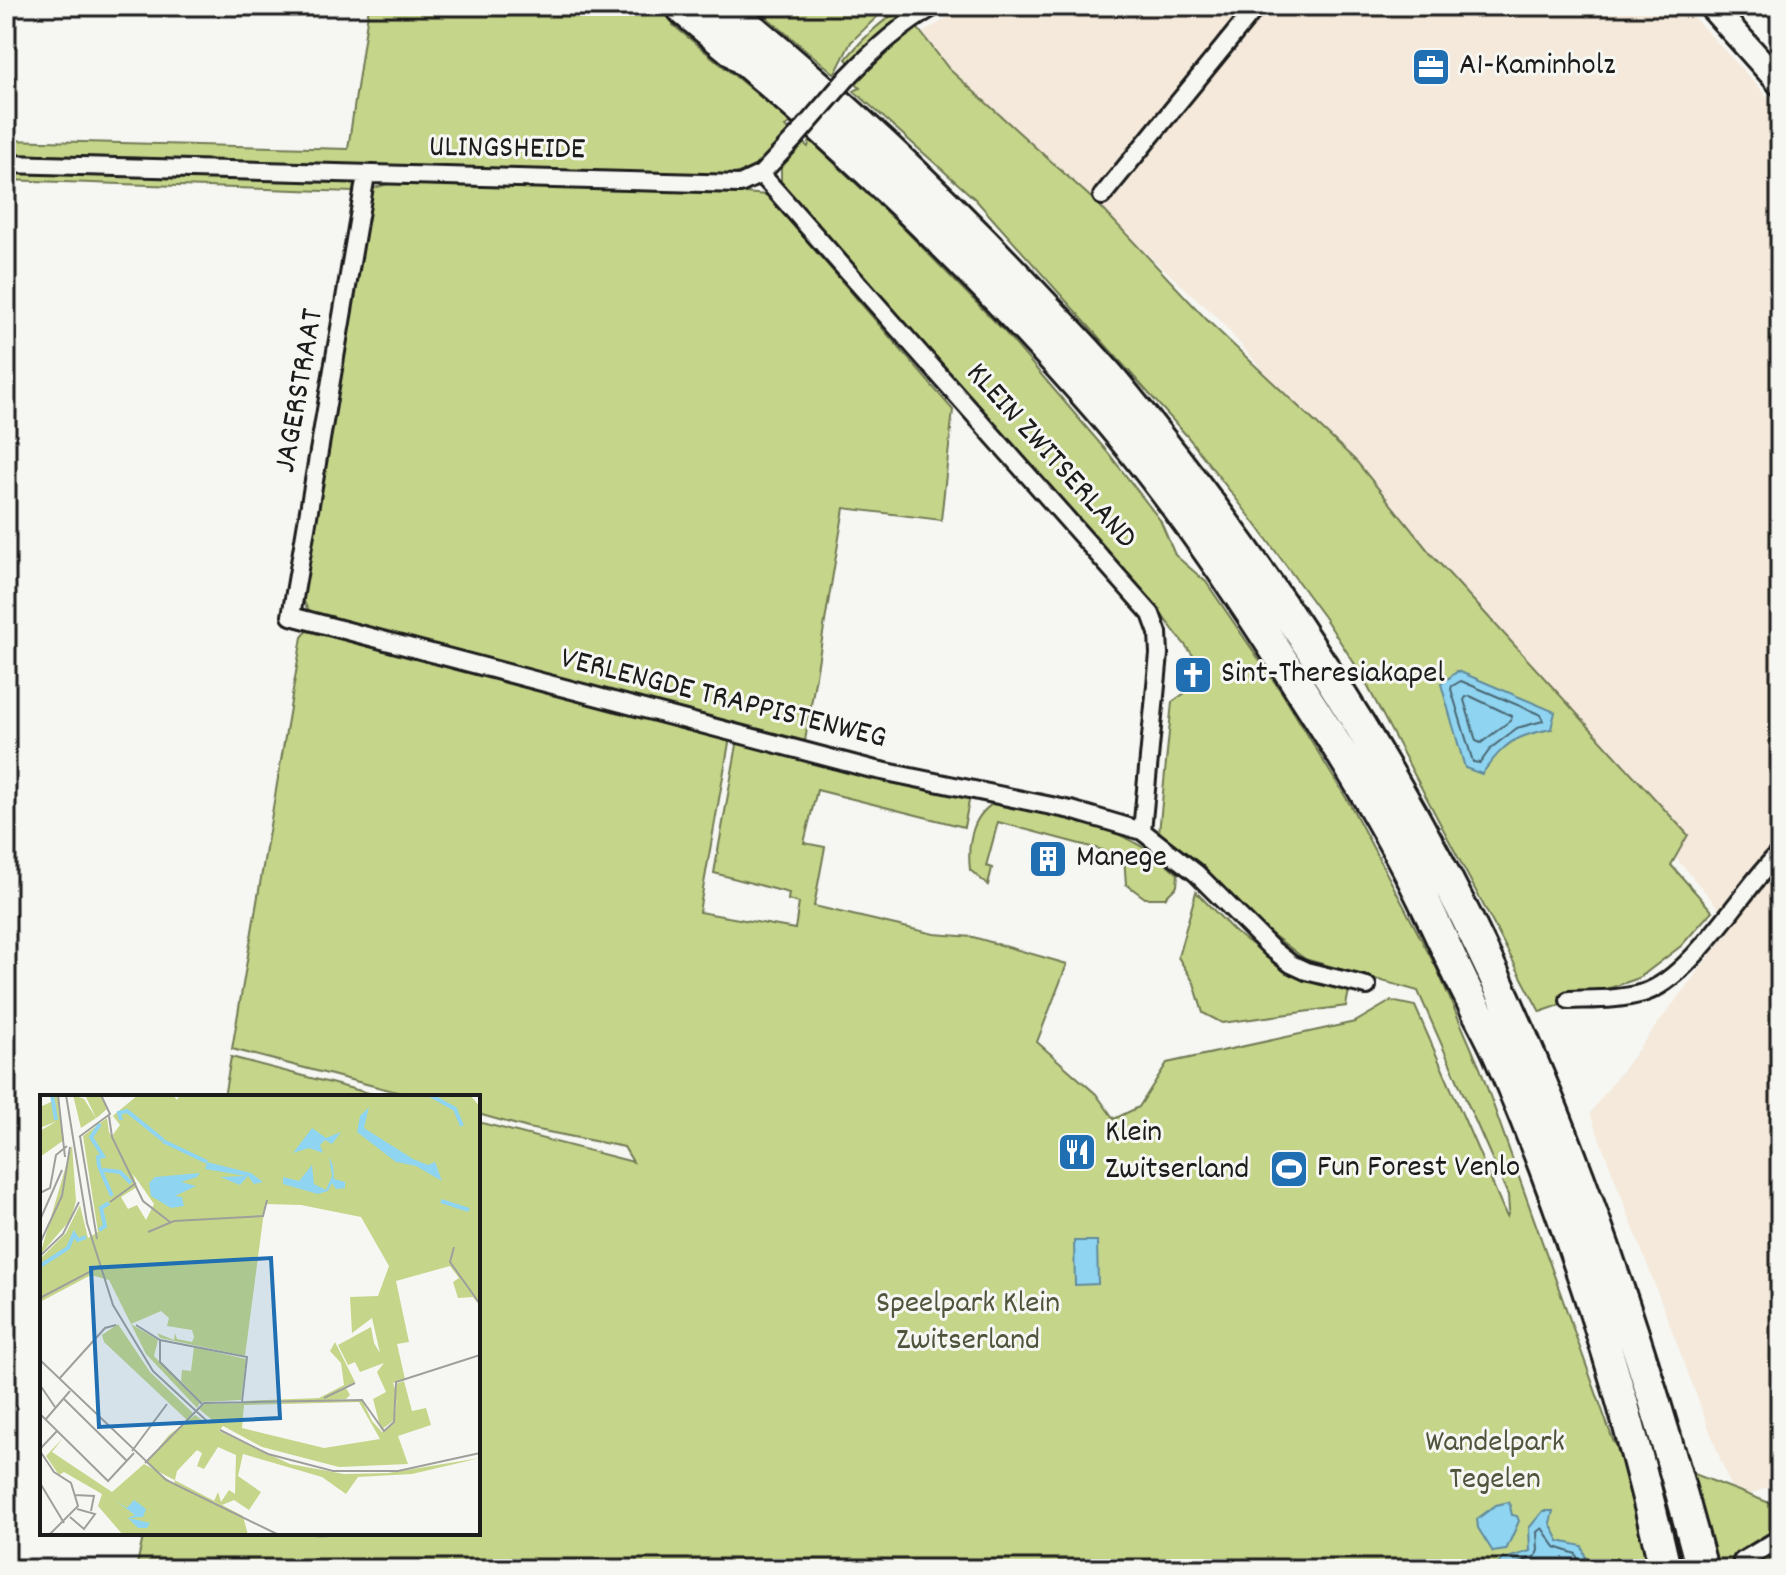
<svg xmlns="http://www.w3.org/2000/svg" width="1786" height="1575" viewBox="0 0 1786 1575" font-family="Dekko,sans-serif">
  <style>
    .built { fill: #f4e9da }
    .green { fill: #c5d68a; stroke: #707953; stroke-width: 2; fill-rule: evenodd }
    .water { fill: #8fd4f1; stroke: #618a9c; stroke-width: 2 }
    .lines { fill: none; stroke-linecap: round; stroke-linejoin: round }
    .shore { stroke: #4a6671; stroke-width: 2 }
    .minor-casing { stroke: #1c1c1c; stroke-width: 22 }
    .secondary-casing { stroke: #1c1c1c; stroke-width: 30 }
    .motorway-casing { stroke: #1c1c1c; stroke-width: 36 }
    .minor { stroke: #f6f6f2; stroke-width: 16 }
    .secondary { stroke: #f6f6f2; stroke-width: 24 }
    .motorway { stroke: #f6f6f2; stroke-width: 30 }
    .minor-bridge-casing { stroke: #1c1c1c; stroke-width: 22; stroke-linecap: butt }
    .minor-bridge { stroke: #f6f6f2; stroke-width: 16 }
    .labels { text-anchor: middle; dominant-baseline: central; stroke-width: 6; stroke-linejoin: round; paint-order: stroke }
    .poi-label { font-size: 32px; fill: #1c1c1c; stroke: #f6f6f2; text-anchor: start }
    .street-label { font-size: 32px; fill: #1c1c1c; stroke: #f6f6f2 }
    .park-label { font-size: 32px; fill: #4f543d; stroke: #f6f6f2 }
    .inset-river { fill: none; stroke: #8fd4f1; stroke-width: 4 }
    .inset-road { fill: none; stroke: #9f9f9c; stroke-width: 2 }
    .view { fill: #1f6fb2; fill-opacity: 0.15; stroke: #1f6fb2; stroke-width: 4 }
    .inset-edge { fill: none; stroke: #1c1c1c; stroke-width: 4 }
  </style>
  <rect width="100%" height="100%" fill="#f6f6f2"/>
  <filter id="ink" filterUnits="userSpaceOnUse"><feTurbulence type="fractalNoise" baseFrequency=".0125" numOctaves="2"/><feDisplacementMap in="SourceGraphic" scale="16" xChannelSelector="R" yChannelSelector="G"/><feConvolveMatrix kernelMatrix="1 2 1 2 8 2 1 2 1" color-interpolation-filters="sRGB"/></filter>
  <g filter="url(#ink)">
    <!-- built -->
    <path class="built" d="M 967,6 L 1683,6 L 1780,110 L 1780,1482 L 1736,1500 L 1590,1113 L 1733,925 L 1219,319 L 911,40 Z"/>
    <!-- green -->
    <path class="green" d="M 369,6 L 685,6 L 673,25 L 792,123 L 785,127 L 790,131 L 754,167 L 730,176 L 6,154 L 6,140 L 348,149 Z
      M 753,6 L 888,6 L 851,42 L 835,74 Z
      M 907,6 L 918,6 L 879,36 L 855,62 L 851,65 L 846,59 C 863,38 882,19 907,6 Z
      M 916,26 L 949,69 L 1098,204 L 1207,320 L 1357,462 L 1430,553 L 1688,835 L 1671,865 L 1712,911 L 1681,946 L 1639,978 L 1540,1012 L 1360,672 L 1324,617 L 1251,518 L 1187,436 L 975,199 L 854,91 L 860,88 L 854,82 ZM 1458,672 L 1551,729 L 1521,735 L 1497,753 Z
      M 810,140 L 903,228 L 1004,331 L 1109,454 L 1160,520 L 1175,555 L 1206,582 L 1282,693 L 1351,806 L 1437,969 L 1480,1068 L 1614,1443 L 1780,1507 L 1780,1569 L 136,1569 L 144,1533 L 478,1533 L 478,1122 L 633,1162 L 624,1147 L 528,1128 L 478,1114 L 478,1097 L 416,1097 L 232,1049 L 302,637 L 307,631 L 730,737 L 699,912 L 795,929 L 799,903 L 788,900 L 789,893 L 714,873 L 738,739 L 970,796 L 964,827 L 817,790 L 804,843 L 825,847 L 814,906 L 934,934 L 973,937 L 1067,964 L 1037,1042 L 1096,1094 L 1114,1119 L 1139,1107 L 1167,1063 L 1355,1022 L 1391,1001 L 1415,1006 L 1507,1217 L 1509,1211 L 1508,1195 L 1418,991 L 1305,959 L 1265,929 L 1202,865 L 1159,833 L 1172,702 L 1209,676 L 1154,605 L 781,186 L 781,166 L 802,142 L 808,147 Z
      M 6,168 L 354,181 L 353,192 L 6,180 Z
      M 388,184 L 722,191 L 767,195 L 953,410 L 941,520 L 844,508 L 805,741 L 314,614 L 307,608 L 303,600 L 369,198 L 374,188 Z
      M 1000,800 C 1063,814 1129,827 1178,874 L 1177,886 L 1165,898 L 1145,898 L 1126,884 L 1124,857 L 1121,855 L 998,822 L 986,866 L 992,868 L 988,885 L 970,870 C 967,842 972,812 1000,800 Z
      M 1196,892 L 1235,932 L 1293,974 L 1349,990 L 1346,1006 L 1222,1023 L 1203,1013 L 1194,983 L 1178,957 Z
      M 231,1057 L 384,1097 L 224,1097 Z"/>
    <!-- water -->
    <path class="water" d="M 1458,671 L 1555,712 L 1551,729 C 1514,736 1504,743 1482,774 L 1465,768 L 1441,684 Z
      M 1074,1241 L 1097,1241 L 1098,1284 L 1075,1285 Z
      M 1509,1502 L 1512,1515 L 1517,1516 L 1519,1521 L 1506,1550 L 1493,1552 L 1478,1528 L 1477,1519 L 1496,1505 Z
      M 1543,1511 L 1553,1511 L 1550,1523 L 1559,1541 L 1582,1546 L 1589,1569 L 1495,1569 L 1501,1560 L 1530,1551 L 1529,1528 Z"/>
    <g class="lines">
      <!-- shore -->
      <path class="shore" d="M 1461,681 L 1541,715 L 1543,721 L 1517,728 L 1491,748 L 1480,763 L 1473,762 L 1451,689 L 1452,686 Z
        M 1470,696 L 1512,716 L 1511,720 L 1481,743 L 1476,741 L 1464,700 L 1466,697 Z
        M 1505,1569 L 1536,1556 L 1538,1550 L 1537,1532 L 1542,1528 L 1555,1547 L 1576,1554 L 1581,1569"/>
      <defs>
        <path id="minor" d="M 848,77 C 875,49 901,25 935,6
          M 6,164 L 740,184 L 761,174 L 796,137
          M 761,174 L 1151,614 L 1158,633 L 1159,654 L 1142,831
          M 366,175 L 291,616 L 872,769 L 1071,810 L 1142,831 L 1196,873 L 1272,949 L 1291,964 L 1306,971 L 1367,986
          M 1102,196 L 1257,6
          M 1569,1000 C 1594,999 1619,1000 1643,993 C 1691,979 1743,888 1780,852
          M 1742,1561 L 1780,1538"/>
        <path id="secondary" d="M 1711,6 L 1780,83"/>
        <path id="motorway" d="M 724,6 C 836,98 942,196 1041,303 C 1066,330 1093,357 1117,386 C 1263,564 1396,764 1493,973 C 1582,1164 1648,1365 1702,1569
          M 683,9 C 828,127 962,254 1086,394 C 1159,476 1223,568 1282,660 C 1330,734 1378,808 1417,887 C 1433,918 1447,950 1462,981 C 1474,1007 1489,1031 1500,1057 C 1571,1222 1625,1394 1665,1569"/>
      </defs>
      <!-- minor casing -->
      <use href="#minor" class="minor-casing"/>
      <!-- secondary casing -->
      <use href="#secondary" class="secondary-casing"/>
      <!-- motorway casing -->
      <use href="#motorway" class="motorway-casing"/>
      <!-- minor -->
      <use href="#minor" class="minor"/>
      <!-- secondary -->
      <use href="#secondary" class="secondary"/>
      <!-- motorway -->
      <use href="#motorway" class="motorway"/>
      <defs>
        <path id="minor-bridge" d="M 796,137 L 848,77"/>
      </defs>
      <!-- minor-bridge casing -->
      <use href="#minor-bridge" class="minor-bridge-casing"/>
      <!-- minor-bridge -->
      <use href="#minor-bridge" class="minor-bridge"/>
    </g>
  </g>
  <!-- icons -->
  <defs>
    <symbol id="office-square" viewBox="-11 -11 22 22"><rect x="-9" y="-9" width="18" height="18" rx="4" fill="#1f6fb2" stroke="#f6f6f2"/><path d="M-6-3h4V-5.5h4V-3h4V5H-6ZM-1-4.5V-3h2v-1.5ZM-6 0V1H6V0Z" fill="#fff"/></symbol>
    <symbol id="church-square" viewBox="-11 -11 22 22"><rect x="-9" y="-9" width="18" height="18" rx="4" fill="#1f6fb2" stroke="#f6f6f2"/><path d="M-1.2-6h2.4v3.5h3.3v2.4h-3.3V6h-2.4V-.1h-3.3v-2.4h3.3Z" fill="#fff"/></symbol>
    <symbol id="building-square" viewBox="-11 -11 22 22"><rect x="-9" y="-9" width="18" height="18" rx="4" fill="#1f6fb2" stroke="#f6f6f2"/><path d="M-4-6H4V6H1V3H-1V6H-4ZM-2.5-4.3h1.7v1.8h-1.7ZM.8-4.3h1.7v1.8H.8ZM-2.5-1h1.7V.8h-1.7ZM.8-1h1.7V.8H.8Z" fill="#fff"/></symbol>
    <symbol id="restaurant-square" viewBox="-11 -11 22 22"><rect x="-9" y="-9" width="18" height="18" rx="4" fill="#1f6fb2" stroke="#f6f6f2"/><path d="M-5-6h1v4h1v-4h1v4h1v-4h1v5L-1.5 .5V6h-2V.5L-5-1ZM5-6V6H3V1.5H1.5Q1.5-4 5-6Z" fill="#fff"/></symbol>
    <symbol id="stadium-square" viewBox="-11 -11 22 22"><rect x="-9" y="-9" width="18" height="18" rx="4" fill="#1f6fb2" stroke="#f6f6f2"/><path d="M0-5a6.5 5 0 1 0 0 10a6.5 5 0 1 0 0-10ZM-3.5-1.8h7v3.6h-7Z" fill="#fff"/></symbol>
  </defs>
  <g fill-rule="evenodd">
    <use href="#office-square" x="1409" y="45" width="44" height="44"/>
    <use href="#church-square" x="1171" y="653" width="44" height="44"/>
    <use href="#building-square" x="1026" y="837" width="44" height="44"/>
    <use href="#restaurant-square" x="1055" y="1130" width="44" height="44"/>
    <use href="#stadium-square" x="1267" y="1147" width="44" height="44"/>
  </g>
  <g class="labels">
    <!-- poi labels -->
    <g class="poi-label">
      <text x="1459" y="67">A1-Kaminholz</text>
      <text x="1221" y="675">Sint-Theresiakapel</text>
      <text x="1076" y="859">Manege</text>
      <text x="1105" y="1134">Klein<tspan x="1105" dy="37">Zwitserland</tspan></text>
      <text x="1317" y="1169">Fun Forest Venlo</text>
    </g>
    <!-- street labels -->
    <g class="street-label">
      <text transform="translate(507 150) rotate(1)">ULINGSHEIDE</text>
      <text transform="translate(301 391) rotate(-80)">JAGERSTRAAT</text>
      <text transform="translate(1050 457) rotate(48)">KLEIN ZWITSERLAND</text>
      <text transform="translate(723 700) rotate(14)">VERLENGDE TRAPPISTENWEG</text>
    </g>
    <!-- park labels -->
    <g class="park-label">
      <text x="968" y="1305">Speelpark Klein<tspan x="968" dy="37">Zwitserland</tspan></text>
      <text x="1495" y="1444">Wandelpark<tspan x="1495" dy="37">Tegelen</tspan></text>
    </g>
  </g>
  <!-- overview -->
  <g transform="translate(40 1095)">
    <rect width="440" height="440" fill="#f6f6f2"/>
    <path d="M 12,0 L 17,0 L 24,45 L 0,62 L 0,36 L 17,26 L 0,33 L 0,12 L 13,6 ZM 33,0 L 44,4 L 56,23 L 45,0 L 60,0 L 68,13 L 59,21 L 41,33 ZM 98,0 L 133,0 L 137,5 L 140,0 L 430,0 L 440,12 L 440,211 L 433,202 L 418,203 L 413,187 L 419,183 L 410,171 L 356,186 L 369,247 L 357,249 L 365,284 L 353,288 L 356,297 L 355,289 L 364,286 L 372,316 L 386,313 L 391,330 L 358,341 L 368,369 L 299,372 L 222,352 L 183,331 L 179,336 L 250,369 L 304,379 L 348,378 L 440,363 L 372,379 L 318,382 L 306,399 L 282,382 L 203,359 L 198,381 L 221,397 L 209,415 L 194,405 L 182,410 L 174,406 L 178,397 L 181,407 L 189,395 L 195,399 L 196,360 L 178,352 L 164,374 L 157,371 L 162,358 L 157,355 L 137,376 L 134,389 L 106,368 L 129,340 L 155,320 L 168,329 L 171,324 L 159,314 L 165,309 L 253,307 L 203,306 L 279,303 L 304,290 L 301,268 L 290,256 L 295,247 L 315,287 L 298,295 L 306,293 L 310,300 L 306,304 L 275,306 L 322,305 L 332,326 L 342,337 L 354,328 L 357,302 L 353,326 L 341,335 L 333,304 L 346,297 L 337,277 L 344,268 L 320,277 L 315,267 L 308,270 L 298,250 L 331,232 L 334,248 L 340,258 L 332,223 L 312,238 L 310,202 L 338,201 L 349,171 L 321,122 L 261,110 L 225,109 L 205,261 L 120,243 L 117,238 L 134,245 L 135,238 L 137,244 L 152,247 L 154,242 L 152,235 L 127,231 L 129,223 L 121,216 L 91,229 L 118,245 L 114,261 L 160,308 L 157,313 L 106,259 L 69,185 L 51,180 L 0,207 L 0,164 L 26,138 L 40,110 L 48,143 L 58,137 L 43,41 L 67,23 L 69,37 L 80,57 L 72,41 L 80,30 L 73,21 L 69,24 ZM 93,79 L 114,109 L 106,125 L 97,110 L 88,114 L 81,102 L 97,92 ZM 319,307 L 340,344 L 284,353 L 202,333 L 204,310 ZM 32,50 L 36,106 L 31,124 L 0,160 ZM 78,229 L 110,277 L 153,318 L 147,325 L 64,247 L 62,240 ZM 154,252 L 206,264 L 201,305 L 161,307 L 141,286 L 142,275 L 151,276 ZM 23,343 L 12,357 L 72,397 L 104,369 L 203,421 L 208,440 L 83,440 L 58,411 L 62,399 L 24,377 L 19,380 L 6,361 Z" fill="#c5d68a" fill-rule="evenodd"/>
    <path d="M 329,12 L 324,33 L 373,64 L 388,70 L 395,67 L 402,86 L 376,71 L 356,67 L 317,37 L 320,21 ZM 272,33 L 286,43 L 301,37 L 292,49 L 285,45 L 280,50 L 283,58 L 269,53 L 253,58 ZM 289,61 L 293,71 L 294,84 L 305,87 L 305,93 L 296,94 L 292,88 L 288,96 L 278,99 L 243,89 L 243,82 L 259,86 L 272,70 L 274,89 L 286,95 L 292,81 ZM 167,67 L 211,78 L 223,87 L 214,89 L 208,81 L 200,90 L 180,82 L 206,81 L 165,74 ZM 160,78 L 157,82 L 141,87 L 156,91 L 135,101 L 142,102 L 144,111 L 131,113 L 111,101 L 109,88 L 115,82 ZM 94,405 L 106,414 L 103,422 L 89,423 L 110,428 L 107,433 L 98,433 L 88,423 L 95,420 L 76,406 L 87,413 Z" fill="#8fd4f1"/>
    <path class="inset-river" d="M 12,0 L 16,25M 390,0 L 415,14 L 422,31M 81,25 L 79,18 L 87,16 L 123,45M 60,29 L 51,42 L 63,61 L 58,62 L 59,71 L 72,101M 123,46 L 167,67M 63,75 L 80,77 L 91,88M 401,106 L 429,115M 59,135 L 65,131 L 61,113 L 69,108M 0,171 L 28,153 L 34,139 L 38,145 L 46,142"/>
    <path class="inset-road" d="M 18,0 L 25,62M 26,0 L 47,128 L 73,210 L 113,276 L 169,328M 69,21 L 72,42 L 103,106 L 130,127M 40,41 L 57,144M 39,42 L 70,19 L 61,0M 0,98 L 10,93 L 16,60 L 27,51M 70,107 L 96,88M 0,125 L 22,75M 108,137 L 134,126 L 223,121 L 227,105M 0,148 L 22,101 L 30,52M 414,152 L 410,167 L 440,209M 0,161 L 23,139 L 39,107M 0,203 L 55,174M 96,230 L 120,245 L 207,262 L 202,307M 120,245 L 120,267 L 162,309M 0,265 L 126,385 L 239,440M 19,284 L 65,233 L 76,230M 0,290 L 15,312M 23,303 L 87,366M 284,303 L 315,288M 0,319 L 68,386 L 94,358M 6,324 L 30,296M 180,335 L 228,359 L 293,376 L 358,376 L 440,358M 0,354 L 17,336M 0,356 L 14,377 L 31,388 L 38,411 L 9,440M 92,356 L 127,309M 105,368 L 164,308 L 322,305 L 344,336 L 354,327 L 356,287 L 440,260M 0,388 L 24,428M 35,400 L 54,401 L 51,416M 30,422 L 44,434 L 55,419 L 37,414"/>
    <path class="view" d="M 231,163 L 240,323 L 59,332 L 51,173 Z"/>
    <rect width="440" height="440" class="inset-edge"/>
  </g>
  <!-- margin -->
  <rect width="1786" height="1575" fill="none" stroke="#f6f6f2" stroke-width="32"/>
  <rect x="16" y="16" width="1754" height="1543" fill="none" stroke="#1c1c1c" stroke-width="3" filter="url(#ink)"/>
</svg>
